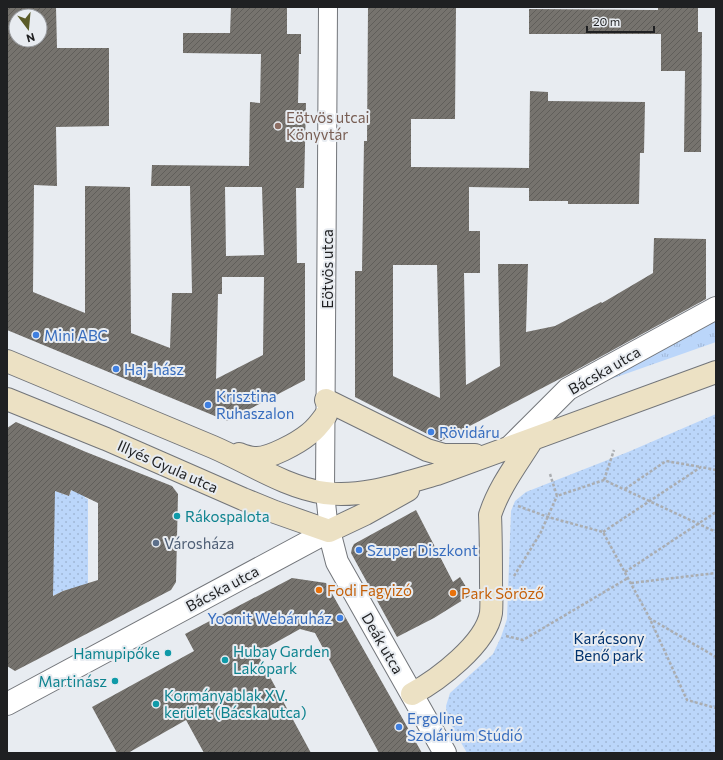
<svg xmlns="http://www.w3.org/2000/svg" width="723" height="760" viewBox="0 0 723 760" font-family="Commissioner,sans-serif">
  <style>
    .grass { fill: url(#grass-tufts) }
    .park { fill: url(#park-dots) }
    .building { fill: url(#building-hatch); fill-rule: evenodd }
    .lines { fill: none; stroke-linecap: round; stroke-linejoin: round }
    .minor-casing { stroke: #72757a; stroke-width: 20 }
    .tertiary-casing { stroke: #72757a; stroke-width: 24 }
    .secondary-casing { stroke: #72757a; stroke-width: 24 }
    .path { stroke: #aaadb1; stroke-width: 2.5; stroke-dasharray: 3 2; stroke-linecap: butt }
    .minor { stroke: #fff; stroke-width: 18 }
    .tertiary { stroke: #fff; stroke-width: 22 }
    .secondary { stroke: #ece1c4; stroke-width: 22 }
    .education-dot { fill: #8d6e63; stroke: #e8ecf1; stroke-width: 1.5 }
    .shop-dot { fill: #3f7fe0; stroke: #e8ecf1; stroke-width: 1.5 }
    .culture-dot { fill: #0f9aa8; stroke: #e8ecf1; stroke-width: 1.5 }
    .service-dot { fill: #5c6f8a; stroke: #e8ecf1; stroke-width: 1.5 }
    .food-dot { fill: #e8710a; stroke: #e8ecf1; stroke-width: 1.5 }
    .labels { text-anchor: middle; dominant-baseline: central; stroke-width: 4; stroke-linejoin: round; paint-order: stroke }
    .education-label { font-size: 15px; fill: #785e54; stroke: #e8ecf1; text-anchor: start }
    .street-label { font-size: 15px; fill: #1f2022; stroke: #e8ecf1 }
    .shop-label { font-size: 15px; fill: #366cbe; stroke: #e8ecf1; text-anchor: start }
    .culture-label { font-size: 15px; fill: #0d838f; stroke: #e8ecf1; text-anchor: start }
    .service-label { font-size: 15px; fill: #4e5e75; stroke: #e8ecf1; text-anchor: start }
    .food-label { font-size: 15px; fill: #c56008; stroke: #e8ecf1; text-anchor: start }
    .park-label { font-size: 15px; fill: #00326e; stroke: #e8ecf1 }
  </style>
  <defs>
    <pattern id="grass-tufts" width="24" height="20" patternUnits="userSpaceOnUse"><rect width="24" height="20" fill="#bbd6fa"/><path d="M3 7l-1-3M5 7V3M7 7l1-3M15 17l-1-3M17 17v-4M19 17l1-3" fill="none" stroke="#a0b7d6"/></pattern>
    <pattern id="park-dots" width="8" height="8" patternUnits="userSpaceOnUse"><rect width="8" height="8" fill="#bbd6fa"/><path d="M2 2h.1M6 6h.1" fill="none" stroke="#a0b7d6" stroke-width="1.8" stroke-linecap="round"/></pattern>
    <pattern id="building-hatch" width="6" height="6" patternUnits="userSpaceOnUse"><rect width="6" height="6" fill="#76736e"/><path d="M-1 1l2-2M0 6l6-6M5 7l2-2" fill="none" stroke="#605e5a"/></pattern>
  </defs>
  <rect width="100%" height="100%" fill="#e8ecf1"/>
  <!-- grass -->
  <path class="grass" d="M 716,319 L 716,342 L 594,385 Z"/>
  <!-- park -->
  <path class="park" d="M 716,414 L 716,753 L 467,753 L 447,718 L 446,706 L 450,693 L 493,654 L 501,637 L 507,619 L 511,511 L 515,501 L 526,492 L 628,452 Z
    M 74,485 L 85,489 L 85,498 L 88,499 L 88,583 L 74,606 L 65,590 L 42,601 L 44,487 L 69,496 Z"/>
  <!-- building -->
  <path class="building" d="M 7,7 L 56,7 L 57,48 L 109,48 L 109,126 L 56,127 L 57,186 L 34,185 L 33,292 L 85,313 L 85,186 L 130,187 L 131,333 L 170,348 L 172,293 L 192,293 L 190,186 L 151,186 L 152,165 L 249,166 L 250,102 L 260,103 L 261,54 L 183,53 L 183,33 L 230,33 L 231,7 L 287,7 L 287,34 L 301,34 L 301,54 L 299,54 L 298,103 L 306,103 L 304,188 L 296,188 L 297,263 L 305,263 L 305,380 L 227,421 L 7,330 ZM 16,16 L 40,16 L 40,40 L 16,40 ZM 225,187 L 262,187 L 264,255 L 226,256 ZM 222,277 L 264,277 L 263,355 L 216,379 L 218,294 L 222,294 Z
    M 368,7 L 456,7 L 455,119 L 411,119 L 411,167 L 529,168 L 530,91 L 548,92 L 548,101 L 645,102 L 644,153 L 640,153 L 639,204 L 568,204 L 568,201 L 529,201 L 529,188 L 469,187 L 469,231 L 480,231 L 480,273 L 464,273 L 466,385 L 500,366 L 498,264 L 528,264 L 526,332 L 555,326 L 601,302 L 602,303 L 653,273 L 654,238 L 706,239 L 706,299 L 569,374 L 441,441 L 355,397 L 355,271 L 362,271 L 364,141 L 367,141 ZM 393,265 L 437,265 L 440,398 L 393,376 Z
    M 658,7 L 698,7 L 698,32 L 702,32 L 701,152 L 684,152 L 685,71 L 661,71 L 661,34 L 529,34 L 529,9 L 658,10 Z
    M 16,422 L 86,452 L 172,486 L 178,494 L 176,582 L 171,590 L 15,671 L 7,666 L 7,428 ZM 71,490 L 98,503 L 98,580 L 63,591 L 53,596 L 55,491 L 69,496 Z
    M 416,510 L 453,582 L 460,577 L 471,595 L 434,618 L 397,637 L 351,553 L 352,548 L 354,544 Z
    M 292,578 L 326,583 L 422,753 L 379,753 L 315,633 L 300,629 L 257,653 L 311,753 L 204,753 L 186,720 L 128,753 L 117,753 L 92,707 L 194,651 L 185,634 Z"/>
  <g class="lines">
    <defs>
      <path id="minor" d="M 328,7 L 325,493 L 329,531"/>
      <path id="tertiary" d="M 510,447 L 568,389 L 716,308
        M 7,704 L 329,531 L 337,562 L 445,753"/>
      <path id="secondary" d="M 7,361 C 76,390 145,418 213,447 C 250,463 285,487 325,493 C 363,498 401,484 437,474 L 716,372
        M 7,399 L 106,439 L 243,499 L 275,512 L 329,531 L 365,514 L 408,490
        M 326,400 L 427,450 L 444,455 L 475,455
        M 239,454 C 244,456 250,458 255,458 C 269,459 298,443 309,434 C 316,429 321,422 326,415
        M 412,694 C 438,680 486,644 491,613 C 492,603 491,592 491,582 C 491,560 491,537 490,515 C 499,487 517,464 532,440"/>
    </defs>
    <!-- minor casing -->
    <use href="#minor" class="minor-casing"/>
    <!-- tertiary casing -->
    <use href="#tertiary" class="tertiary-casing"/>
    <!-- secondary casing -->
    <use href="#secondary" class="secondary-casing"/>
    <!-- path -->
    <path class="path" d="M 550,474 L 557,496 L 604,480 L 716,532
      M 604,480 L 614,450
      M 625,489 L 666,461 L 701,467
      M 518,506 L 548,517 L 603,532 L 649,617 L 687,700 L 716,708
      M 603,532 L 701,467 L 716,470
      M 625,572 L 716,512
      M 514,576 L 540,534 L 557,496
      M 631,583 L 716,573
      M 649,618 L 716,657
      M 506,636 L 523,640 L 628,578"/>
    <!-- minor -->
    <use href="#minor" class="minor"/>
    <!-- tertiary -->
    <use href="#tertiary" class="tertiary"/>
    <!-- secondary -->
    <use href="#secondary" class="secondary"/>
  </g>
  <!-- markers -->
  <circle class="education-dot" cx="278" cy="126" r="4"/>
  <g class="shop-dot">
    <circle cx="36" cy="335" r="4"/>
    <circle cx="116" cy="369" r="4"/>
    <circle cx="208" cy="405" r="4"/>
    <circle cx="431" cy="432" r="4"/>
    <circle cx="359" cy="550" r="4"/>
    <circle cx="340" cy="618" r="4"/>
    <circle cx="399" cy="727" r="4"/>
  </g>
  <g class="culture-dot">
    <circle cx="177" cy="516" r="4"/>
    <circle cx="168" cy="653" r="4"/>
    <circle cx="225" cy="660" r="4"/>
    <circle cx="115" cy="681" r="4"/>
    <circle cx="156" cy="704" r="4"/>
  </g>
  <circle class="service-dot" cx="156" cy="543" r="4"/>
  <g class="food-dot">
    <circle cx="319" cy="590" r="4"/>
    <circle cx="453" cy="593" r="4"/>
  </g>
  <g class="labels">
    <!-- education labels -->
    <g class="education-label">
      <text x="286" y="117">Eötvös utcai<tspan x="286" dy="17">Könyvtár</tspan></text>
    </g>
    <!-- street labels -->
    <g class="street-label">
      <text transform="translate(327 269) rotate(-90)">Eötvös utca</text>
      <text transform="translate(604 370) rotate(-30)">Bácska utca</text>
      <text transform="translate(168 466) rotate(24)">Illyés Gyula utca</text>
      <text transform="translate(222 588) rotate(-28)">Bácska utca</text>
      <text transform="translate(383 643) rotate(60)">Deák utca</text>
    </g>
    <!-- shop labels -->
    <g class="shop-label">
      <text x="44" y="335">Mini ABC</text>
      <text x="124" y="369">Haj-hász</text>
      <text x="216" y="396">Krisztina<tspan x="216" dy="17">Ruhaszalon</tspan></text>
      <text x="439" y="432">Rövidáru</text>
      <text x="367" y="550">Szuper Diszkont</text>
      <text x="332" y="618" text-anchor="end">Yoonit Webáruház</text>
      <text x="407" y="718">Ergoline<tspan x="407" dy="17">Szolárium Stúdió</tspan></text>
    </g>
    <!-- culture labels -->
    <g class="culture-label">
      <text x="185" y="516">Rákospalota</text>
      <text x="233" y="651">Hubay Garden<tspan x="233" dy="17">Lakópark</tspan></text>
      <text x="160" y="653" text-anchor="end">Hamupipőke</text>
      <text x="107" y="681" text-anchor="end">Martinász</text>
      <text x="164" y="695">Kormányablak XV.<tspan x="164" dy="17">kerület (Bácska utca)</tspan></text>
    </g>
    <!-- service labels -->
    <g class="service-label">
      <text x="164" y="543">Városháza</text>
    </g>
    <!-- food labels -->
    <g class="food-label">
      <text x="327" y="590">Fodi Fagyizó</text>
      <text x="461" y="593">Park Söröző</text>
    </g>
    <!-- park labels -->
    <g class="park-label">
      <text x="609" y="638">Karácsony<tspan x="609" dy="17">Benő park</tspan></text>
    </g>
  </g>
  <!-- border -->
  <rect width="723" height="760" fill="none" stroke="#1f2022" stroke-width="16"/>
  <!-- north arrow -->
  <g transform="translate(28 28) rotate(164)"><circle r="19" fill="#e8ecf1" stroke="#989a9e"/>
  <path d="M0-3L7 15L0 10L-7 15Z" fill="#5a5b28"/>
  <text y="-6" font-size="11" font-weight="bold" text-anchor="middle" fill="#1f2022">N</text>
  </g>
  <!-- scale -->
  <path d="M587 26v6h67v-6" fill="none" stroke="#1f2022" stroke-width="2"/>
  <text x="593" y="26" font-size="12" fill="#1f2022" stroke="#e8ecf1" stroke-width="3" paint-order="stroke">20 m</text>
</svg>
